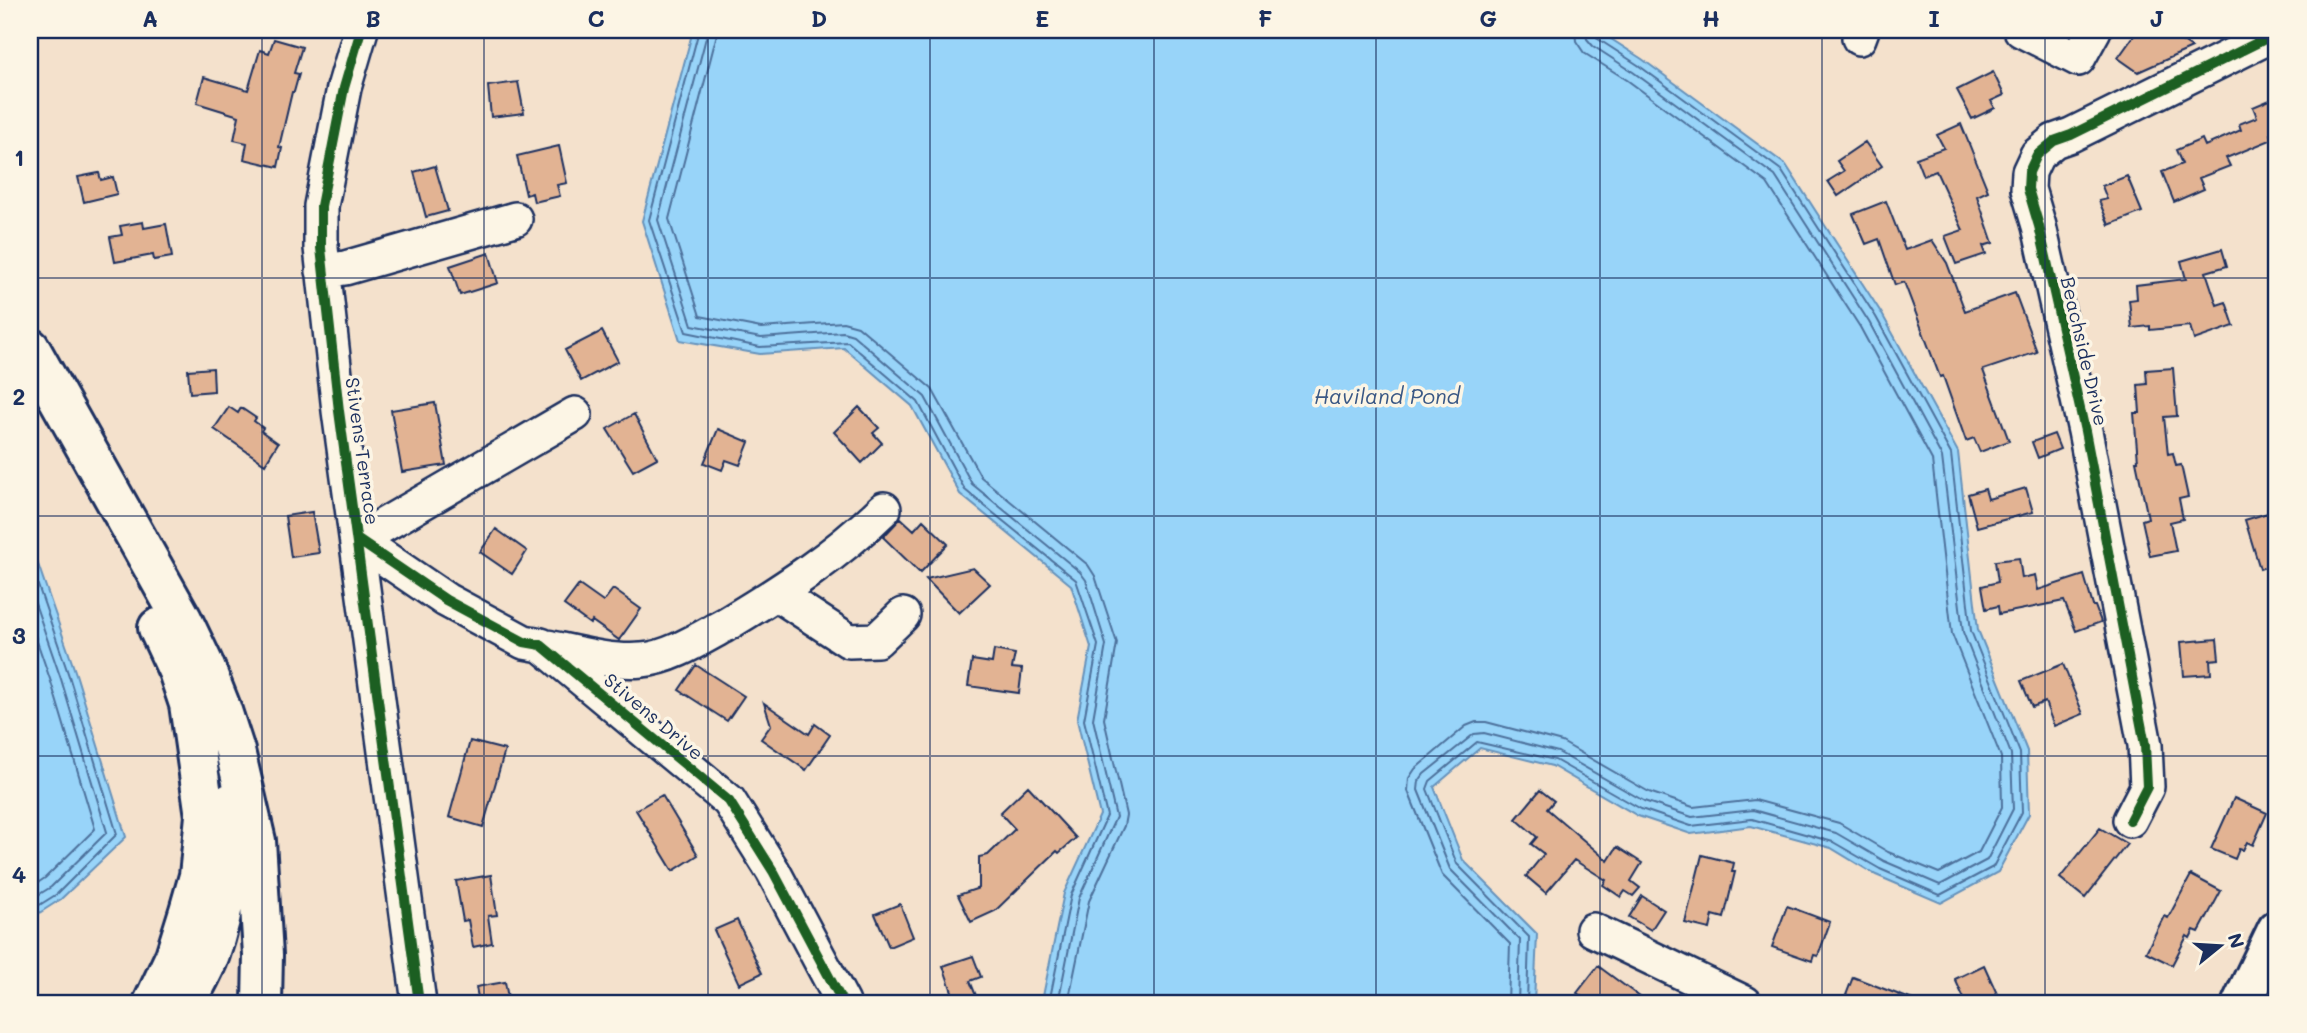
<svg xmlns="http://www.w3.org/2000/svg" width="2307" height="1033" viewBox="0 0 2307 1033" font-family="Mali,sans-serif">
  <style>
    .water { fill: #98d4f9; stroke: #6692bb; stroke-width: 2 }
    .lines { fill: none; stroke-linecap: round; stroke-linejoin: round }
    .shore { stroke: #4d719c; stroke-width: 2 }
    .building { fill: #e2b393; stroke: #1b2f5e; stroke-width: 2 }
    .minor-casing { stroke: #1b2f5e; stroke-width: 38 }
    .major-casing { stroke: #1b2f5e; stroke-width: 44 }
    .highway-casing { stroke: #1b2f5e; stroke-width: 44 }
    .minor { stroke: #fcf5e5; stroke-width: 33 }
    .major { stroke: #fcf5e5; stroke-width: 38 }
    .highway { stroke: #fcf5e5; stroke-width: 38 }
    .cycleway-casing { stroke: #fcf5e5; stroke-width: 15 }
    .cycleway { stroke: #1b5e20; stroke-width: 10 }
    .grid { fill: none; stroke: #1b2f5e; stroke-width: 2; stroke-opacity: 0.55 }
    .labels { text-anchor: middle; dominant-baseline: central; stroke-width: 7; stroke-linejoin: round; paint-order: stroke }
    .street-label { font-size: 19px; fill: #1b2f5e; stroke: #fcf5e5 }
    .water-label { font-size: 21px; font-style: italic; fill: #3a5885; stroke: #fcf5e5 }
    .neatline { fill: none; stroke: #1b2f5e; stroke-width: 2.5 }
    .grid-label { font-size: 23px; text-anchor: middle; font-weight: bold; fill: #1b2f5e }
  </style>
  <rect width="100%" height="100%" fill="#f4e1cc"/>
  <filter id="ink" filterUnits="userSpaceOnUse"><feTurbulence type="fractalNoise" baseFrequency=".0143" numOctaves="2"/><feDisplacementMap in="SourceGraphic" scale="14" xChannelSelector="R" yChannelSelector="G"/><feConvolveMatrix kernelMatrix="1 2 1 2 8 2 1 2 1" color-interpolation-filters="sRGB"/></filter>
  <g filter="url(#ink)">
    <!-- water -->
    <path class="water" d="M 693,30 L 1597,30 L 1642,59 L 1786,165 L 1882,314 L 1958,452 L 1978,630 L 2027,751 L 2029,814 L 1998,872 L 1941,903 L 1876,875 L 1831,848 L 1751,826 L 1691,834 L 1638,816 L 1552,766 L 1480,748 L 1434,787 L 1463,860 L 1537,934 L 1534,1003 L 1043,1003 L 1042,1001 L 1064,893 L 1100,815 L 1077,720 L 1091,647 L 1071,585 L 960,494 L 912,406 L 844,348 L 760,354 L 680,340 L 642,221 Z
      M 30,541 L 76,674 L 126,837 L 61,899 L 30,919 Z"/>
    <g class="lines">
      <!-- shore -->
      <path class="shore" d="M 699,30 L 649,220 L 686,332 L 760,347 L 848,342 L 918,402 L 965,490 L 1076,580 L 1098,645 L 1084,720 L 1107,816 L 1071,895 L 1049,1003
        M 708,30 L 658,220 L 692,325 L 761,338 L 843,332 L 853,335 L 925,397 L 972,484 L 1080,572 L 1086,580 L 1106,645 L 1093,719 L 1116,817 L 1079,898 L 1058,1003
        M 718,30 L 669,219 L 700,316 L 761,328 L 843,322 L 858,326 L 932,389 L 981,477 L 1088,565 L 1095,576 L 1117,643 L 1104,719 L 1126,815 L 1124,826 L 1089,901 L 1068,1003
        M 30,562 L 69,676 L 117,834 L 57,894 L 30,911
        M 30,589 L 61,679 L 107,832 L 51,887 L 30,900
        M 30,621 L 51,682 L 95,829 L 45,878 L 30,888
        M 1508,1003 L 1510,944 L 1442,875 L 1408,791 L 1409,778 L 1415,769 L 1466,726 L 1476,722 L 1486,722 L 1562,742 L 1649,792 L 1693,807 L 1755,800 L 1839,823 L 1888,852 L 1939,873 L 1979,852 L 2002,807 L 2001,757 L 1952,634 L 1932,460 L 1860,327 L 1767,183 L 1627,80 L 1584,53 L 1576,41 L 1575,30
        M 1518,1003 L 1520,940 L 1450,869 L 1418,790 L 1419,781 L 1424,774 L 1474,734 L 1484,733 L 1558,752 L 1644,801 L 1692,817 L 1753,810 L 1836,833 L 1884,861 L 1940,885 L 1987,860 L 2013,809 L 2011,754 L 1963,632 L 1942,457 L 1869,322 L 1775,176 L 1633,72 L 1593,46 L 1587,39 L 1585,30
        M 1527,1003 L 1529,937 L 1457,864 L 1427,789 L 1430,781 L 1477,742 L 1555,760 L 1641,809 L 1691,826 L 1752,819 L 1833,842 L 1880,869 L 1940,895 L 1993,867 L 2022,812 L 2020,753 L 1971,631 L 1951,454 L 1876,317 L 1781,170 L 1638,65 L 1598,39 L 1594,30"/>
    </g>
    <!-- building -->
    <path class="building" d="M 2138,30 L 2165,30 L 2192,48 L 2138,72 L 2118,58 Z
      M 274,39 L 302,47 L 294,73 L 299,74 L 294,92 L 292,92 L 279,147 L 282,148 L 278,167 L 244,159 L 247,143 L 234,140 L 239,116 L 197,103 L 204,77 L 248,90 L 260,50 L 269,53 Z
      M 1993,72 L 2004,95 L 1991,101 L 1995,108 L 1972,119 L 1957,90 Z
      M 518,82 L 524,113 L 491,117 L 488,86 Z
      M 2277,97 L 2277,132 L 2271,134 L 2273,139 L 2226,158 L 2230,166 L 2199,178 L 2204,189 L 2174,202 L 2162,172 L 2182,164 L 2176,150 L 2202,139 L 2205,146 L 2241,130 L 2239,124 L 2257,117 L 2253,107 Z
      M 1961,124 L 1988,191 L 1977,196 L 1993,243 L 1983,246 L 1986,254 L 1956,264 L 1945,236 L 1963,230 L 1936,171 L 1923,176 L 1916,158 L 1944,148 L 1937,135 Z
      M 1865,142 L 1882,166 L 1838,196 L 1828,181 L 1844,171 L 1837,161 Z
      M 559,146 L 567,183 L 557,185 L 560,196 L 534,202 L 532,193 L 526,195 L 517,156 Z
      M 435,166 L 448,211 L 426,217 L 414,172 Z
      M 99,173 L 101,180 L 113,177 L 117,194 L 84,202 L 78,177 Z
      M 2127,176 L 2142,212 L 2109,225 L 2099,201 L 2107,199 L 2102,186 Z
      M 1886,201 L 1905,250 L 1932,240 L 1947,263 L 1965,311 L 2015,293 L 2037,352 L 1983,370 L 2009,441 L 1980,452 L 1974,438 L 1966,441 L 1943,376 L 1940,377 L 1904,282 L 1895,285 L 1879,239 L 1866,244 L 1853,214 Z
      M 143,222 L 144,228 L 166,224 L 172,257 L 154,260 L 153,255 L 115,262 L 110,237 L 122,235 L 120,226 Z
      M 2222,249 L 2227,266 L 2206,272 L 2217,305 L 2226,302 L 2234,326 L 2194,340 L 2190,326 L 2150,330 L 2150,326 L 2132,328 L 2129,300 L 2137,299 L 2136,285 L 2186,279 L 2181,261 Z
      M 489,253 L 498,283 L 460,295 L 450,266 Z
      M 602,331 L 618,361 L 581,381 L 565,350 Z
      M 213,368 L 214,391 L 190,393 L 188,370 Z
      M 2173,368 L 2177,416 L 2164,417 L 2168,454 L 2173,453 L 2176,466 L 2181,465 L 2188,497 L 2179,499 L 2183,519 L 2170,522 L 2176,551 L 2150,556 L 2142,520 L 2148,518 L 2136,461 L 2138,461 L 2134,413 L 2140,413 L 2138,385 L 2147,384 L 2146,370 Z
      M 435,403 L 446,465 L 402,472 L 391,410 Z
      M 229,407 L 238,413 L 241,408 L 256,418 L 254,421 L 263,428 L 261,431 L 278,443 L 265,464 L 214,429 Z
      M 859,407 L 879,428 L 873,433 L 882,443 L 862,463 L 834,432 Z
      M 634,414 L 657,458 L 633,471 L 607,429 Z
      M 718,429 L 749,442 L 740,465 L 726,460 L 722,470 L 704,463 Z
      M 2054,434 L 2060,449 L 2038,458 L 2032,442 Z
      M 2026,488 L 2033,512 L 1977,527 L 1968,494 L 1985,489 L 1988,499 Z
      M 2277,510 L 2277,563 L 2260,569 L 2245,520 Z
      M 312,512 L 319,553 L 291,557 L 285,516 Z
      M 901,518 L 914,530 L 923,520 L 948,544 L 920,573 L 883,537 Z
      M 496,529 L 527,551 L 512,574 L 480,552 Z
      M 2019,558 L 2022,578 L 2035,575 L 2038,590 L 2084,575 L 2093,606 L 2095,606 L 2101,622 L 2076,631 L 2064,601 L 1999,614 L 1998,606 L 1986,609 L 1982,586 L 1998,582 L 1995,561 Z
      M 973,568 L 990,584 L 959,613 L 926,579 Z
      M 579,585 L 603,602 L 613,589 L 641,609 L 619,640 L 592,621 L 590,624 L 564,605 Z
      M 2217,639 L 2219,659 L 2210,660 L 2211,674 L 2184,676 L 2181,642 Z
      M 994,650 L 1015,654 L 1012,668 L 1022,669 L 1019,693 L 968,686 L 972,660 L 992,663 Z
      M 2063,664 L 2083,714 L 2054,726 L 2045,702 L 2032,707 L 2021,681 Z
      M 696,665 L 744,696 L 727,721 L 679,690 Z
      M 764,703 L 809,734 L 815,724 L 830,735 L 806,770 L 761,739 L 771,725 Z
      M 470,741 L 505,750 L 483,827 L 449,817 Z
      M 1028,786 L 1076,838 L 1059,853 L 1057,851 L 995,911 L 971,922 L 958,895 L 979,888 L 979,857 L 988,855 L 1015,829 L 1000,813 Z
      M 1540,790 L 1554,801 L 1547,809 L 1608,861 L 1617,847 L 1642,863 L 1631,881 L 1640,888 L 1633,896 L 1625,891 L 1621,897 L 1603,885 L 1606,880 L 1574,860 L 1546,893 L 1526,876 L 1544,854 L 1531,844 L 1537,837 L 1516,819 Z
      M 662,795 L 698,855 L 673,871 L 636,810 Z
      M 2234,798 L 2267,813 L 2253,845 L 2247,842 L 2243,850 L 2239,849 L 2235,859 L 2211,849 Z
      M 2100,828 L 2127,844 L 2085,898 L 2060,878 Z
      M 1702,855 L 1734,863 L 1732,872 L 1735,872 L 1724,918 L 1713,915 L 1710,929 L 1685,923 Z
      M 491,875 L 497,915 L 488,916 L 492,943 L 473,947 L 468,920 L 463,921 L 456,881 Z
      M 2191,875 L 2221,891 L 2199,932 L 2194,930 L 2190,938 L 2187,936 L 2172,965 L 2146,952 L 2164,916 L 2168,918 Z
      M 1642,896 L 1664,910 L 1651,930 L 1629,917 Z
      M 900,904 L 913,937 L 889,947 L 875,914 Z
      M 1787,906 L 1830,922 L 1818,956 L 1814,955 L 1812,961 L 1772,947 Z
      M 737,920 L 762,973 L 739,984 L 714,930 Z
      M 973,956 L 981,977 L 970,981 L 979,1003 L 956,1003 L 943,966 Z
      M 1984,965 L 1998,996 L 1982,1003 L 1966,1003 L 1955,979 Z
      M 1598,966 L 1648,1003 L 1591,1003 L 1577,993 Z
      M 1853,977 L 1918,1002 L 1918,1003 L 1843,1003 Z
      M 505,982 L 509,1003 L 479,1003 L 476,987 Z"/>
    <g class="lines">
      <defs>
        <path id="minor" d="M 361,30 L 344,88 L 321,206 L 321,248 L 339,411 L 419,1003
          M 2021,30 L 2078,59 L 2094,30
          M 1859,38 L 1862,30
          M 323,271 L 345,268 L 515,219
          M 575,414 L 358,540 L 446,600 L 524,642 L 541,645 L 729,801 L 773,871 L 843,1003
          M 777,594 L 849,641 L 877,640 L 903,615
          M 547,647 C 576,653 612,663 642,660 C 670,658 701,638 725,625 C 782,591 836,556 884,509
          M 2130,820 L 2147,787 L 2145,745 L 2085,431 L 2039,226 L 2028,189 L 2029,172 L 2037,155 L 2054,141 L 2071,135 L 2277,33
          M 1593,930 L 1745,1003"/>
        <path id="major" d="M 2242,1003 L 2277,930"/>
        <path id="highway" d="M 30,348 L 182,619 L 204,665 L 221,708 L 235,751 L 256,841 L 263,955 L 262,1003
          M 153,1003 L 175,956 L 189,911 L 199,876 L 205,816 L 189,704 L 178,671 L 158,628
          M 186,1003 C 194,987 204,971 210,954 C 227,906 232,852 232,802"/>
      </defs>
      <!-- minor casing -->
      <use href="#minor" class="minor-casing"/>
      <!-- major casing -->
      <use href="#major" class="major-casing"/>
      <!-- highway casing -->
      <use href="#highway" class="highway-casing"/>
      <!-- minor -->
      <use href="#minor" class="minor"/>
      <!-- major -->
      <use href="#major" class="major"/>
      <!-- highway -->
      <use href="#highway" class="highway"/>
      <defs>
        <path id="cycleway" d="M 361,30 L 344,88 L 321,206 L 321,248 L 339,411 L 419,1003
          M 358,540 L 446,600 L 524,642 L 541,645 L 729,801 L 773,871 L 843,1003
          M 2130,820 L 2147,787 L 2145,745 L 2085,431 L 2039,226 L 2028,189 L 2029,172 L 2037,155 L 2054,141 L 2071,135 L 2277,33"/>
      </defs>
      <!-- cycleway casing -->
      <use href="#cycleway" class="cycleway-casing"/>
      <!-- cycleway -->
      <use href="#cycleway" class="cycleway"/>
    </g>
  </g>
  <!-- grid -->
  <path class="grid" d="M 262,30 L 262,1003M 484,30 L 484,1003M 708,30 L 708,1003M 930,30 L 930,1003M 1154,30 L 1154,1003M 1376,30 L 1376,1003M 1600,30 L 1600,1003M 1822,30 L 1822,1003M 2045,30 L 2045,1003M 30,278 L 2277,278M 30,516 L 2277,516M 30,756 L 2277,756"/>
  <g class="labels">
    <!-- street labels -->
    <g class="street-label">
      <text transform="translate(2085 351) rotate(77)">Beachside Drive</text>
      <text transform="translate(363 451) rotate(82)">Stivens Terrace</text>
      <text transform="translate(654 716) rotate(40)">Stivens Drive</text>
    </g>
    <!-- water labels -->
    <g class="water-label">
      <text x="1387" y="395">Haviland Pond</text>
    </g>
  </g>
  <!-- margin -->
  <rect width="2307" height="1033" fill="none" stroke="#fcf5e5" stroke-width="77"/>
  <!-- north arrow -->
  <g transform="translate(2220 946) rotate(72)" stroke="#fcf5e5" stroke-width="5" paint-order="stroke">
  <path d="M0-5L12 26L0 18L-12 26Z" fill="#1b2f5e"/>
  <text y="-10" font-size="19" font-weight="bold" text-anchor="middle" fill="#1b2f5e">N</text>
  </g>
  <rect x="38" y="38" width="2230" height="957" class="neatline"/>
  <g class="grid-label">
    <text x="150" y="27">A</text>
    <text x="373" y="27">B</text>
    <text x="596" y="27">C</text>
    <text x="819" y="27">D</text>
    <text x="1042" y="27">E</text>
    <text x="1265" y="27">F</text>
    <text x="1488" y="27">G</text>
    <text x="1711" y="27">H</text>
    <text x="1934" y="27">I</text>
    <text x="2157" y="27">J</text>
    <text x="19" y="166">1</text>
    <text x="19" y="405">2</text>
    <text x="19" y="644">3</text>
    <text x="19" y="883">4</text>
  </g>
</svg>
